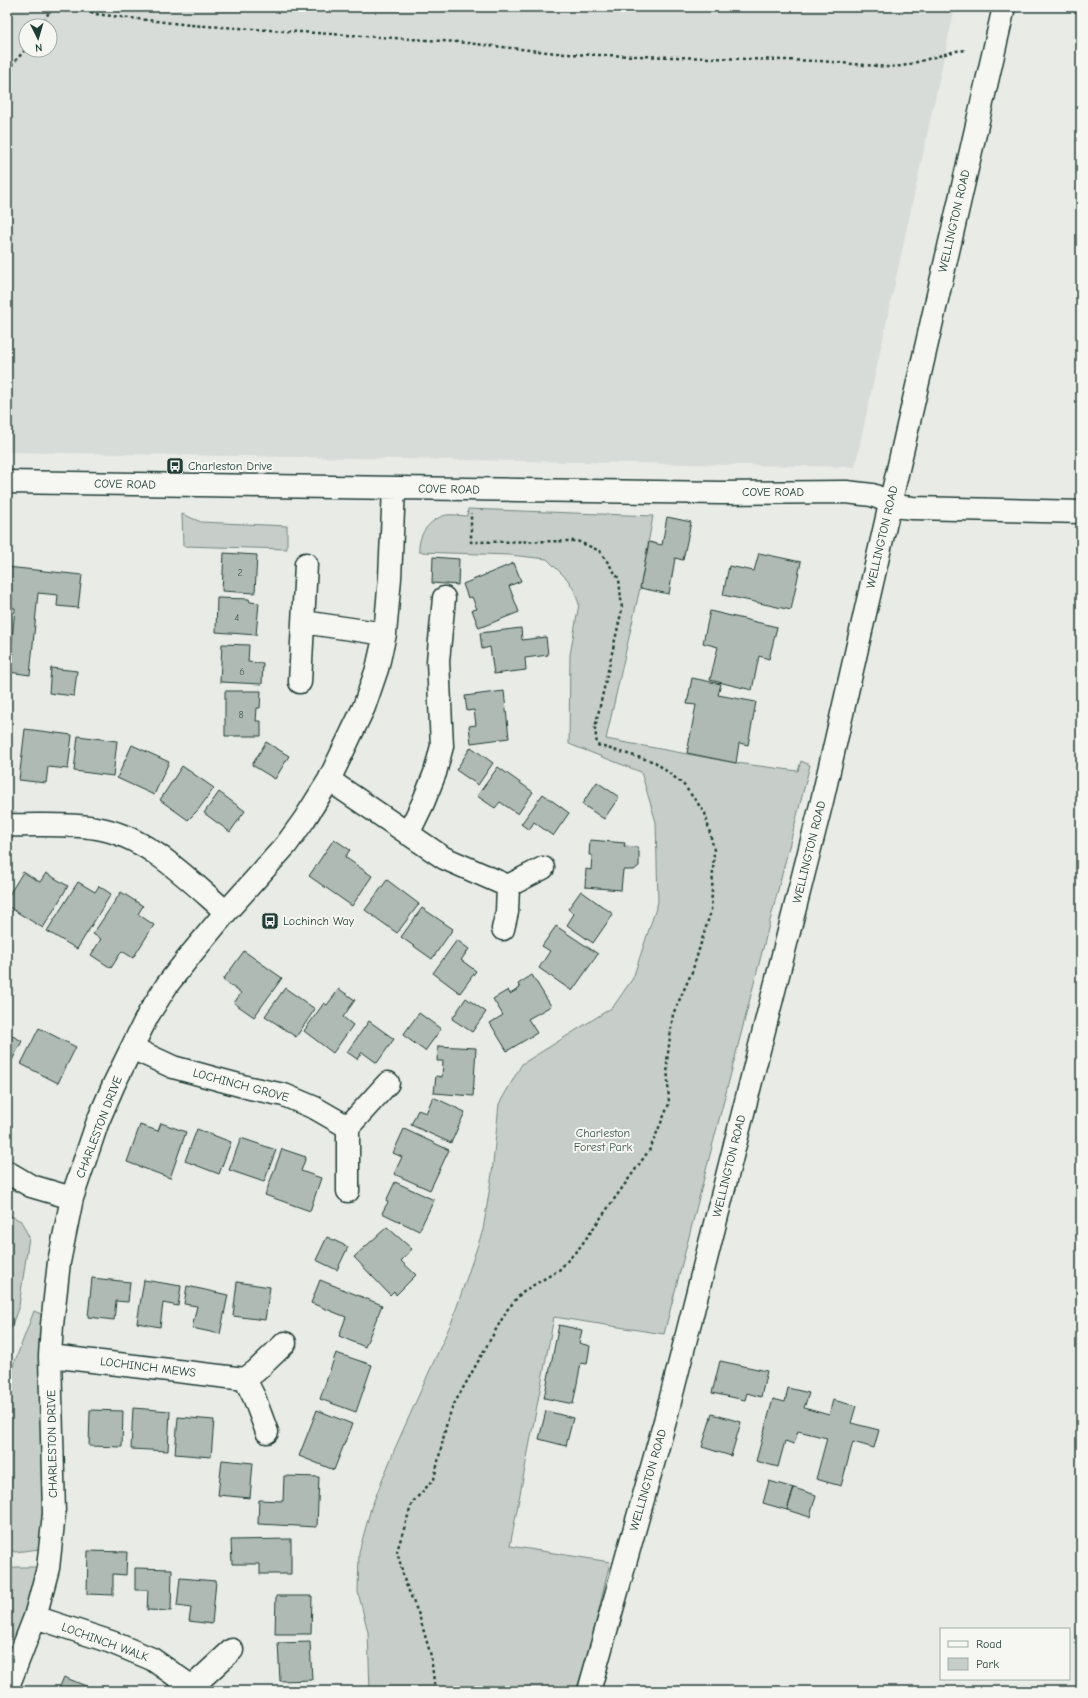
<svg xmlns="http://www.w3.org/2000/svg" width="1088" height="1698" viewBox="0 0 1088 1698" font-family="'Comic Neue',sans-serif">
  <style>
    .built { fill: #d8dcd8; fill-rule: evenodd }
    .green { fill: #c7cec9; stroke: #73867e }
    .building { fill: #b0bab5; stroke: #1f3d34 }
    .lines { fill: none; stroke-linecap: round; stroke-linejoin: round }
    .minor-casing { stroke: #1f3d34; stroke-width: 25 }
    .path { stroke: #1f3d34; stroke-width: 2.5; stroke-dasharray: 3 3; stroke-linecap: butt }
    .minor { stroke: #f6f6f2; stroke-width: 22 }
    .labels { text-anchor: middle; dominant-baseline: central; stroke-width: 4; stroke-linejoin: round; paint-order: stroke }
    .number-label { font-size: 10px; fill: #435c54 }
    .street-label { font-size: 12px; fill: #1f3d34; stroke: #f6f6f2 }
    .poi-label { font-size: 12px; fill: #1f3d34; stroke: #f6f6f2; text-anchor: start }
    .park-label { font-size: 12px; fill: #415a52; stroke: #f6f6f2 }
  </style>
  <rect width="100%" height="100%" fill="#e9ebe7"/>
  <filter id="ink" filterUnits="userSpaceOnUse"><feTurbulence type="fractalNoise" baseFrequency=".025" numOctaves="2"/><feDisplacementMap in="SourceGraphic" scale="8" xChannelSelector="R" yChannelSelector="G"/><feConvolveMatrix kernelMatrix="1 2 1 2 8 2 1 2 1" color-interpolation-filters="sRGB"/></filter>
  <g filter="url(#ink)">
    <!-- built -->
    <path class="built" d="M 7,7 L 955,7 L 855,467 L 7,452 ZM 26,26 L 50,26 L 50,50 L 26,50 Z"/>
    <!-- green -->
    <path class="green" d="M 468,509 L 653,516 L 640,588 L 606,739 L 736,763 L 798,771 L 801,761 L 810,765 L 664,1334 L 554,1317 L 510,1546 L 610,1562 L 591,1644 L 576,1691 L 370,1691 L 368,1632 L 358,1592 L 359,1552 L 371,1508 L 396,1446 L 452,1321 L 483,1230 L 492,1174 L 499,1104 L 522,1064 L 613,1007 L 633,978 L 658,902 L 656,822 L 641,772 L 569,744 L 570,655 L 579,604 L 574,590 L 568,580 L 547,559 L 510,555 L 419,552 C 418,535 428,520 446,515 C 452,514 461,516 467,516 Z
      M 182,514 L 201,522 L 287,526 L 287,549 L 183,546 Z
      M 7,1214 L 21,1221 L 29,1237 L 19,1306 L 7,1338 Z
      M 34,1311 L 41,1314 L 44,1496 L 39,1549 L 15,1552 L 7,1548 L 7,1376 L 12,1369 Z
      M 15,1567 L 36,1567 L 28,1614 L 7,1662 L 7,1573 Z"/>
    <!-- building -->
    <path class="building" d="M 667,517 L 691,522 L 683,560 L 675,558 L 669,594 L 640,588 L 649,542 L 662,545 Z
      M 224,553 L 257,555 L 255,593 L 222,591 Z
      M 759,553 L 801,562 L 791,610 L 723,595 L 729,566 L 754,571 Z
      M 433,557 L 459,559 L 458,585 L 432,583 Z
      M 514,563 L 521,581 L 509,586 L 519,612 L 479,628 L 472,610 L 477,609 L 472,597 L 468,598 L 463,584 Z
      M 7,567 L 82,575 L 78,608 L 57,606 L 58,595 L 38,593 L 30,675 L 9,672 L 15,608 L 7,608 Z
      M 217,598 L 249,599 L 250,602 L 259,603 L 256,635 L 216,632 Z
      M 710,611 L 777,627 L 769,659 L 759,656 L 752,690 L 710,680 L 718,647 L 703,643 Z
      M 521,628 L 522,640 L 546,637 L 548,655 L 525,658 L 526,670 L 494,674 L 490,647 L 482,649 L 480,633 Z
      M 222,644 L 249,645 L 248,662 L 263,663 L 262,684 L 220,682 Z
      M 51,668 L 77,671 L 74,696 L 49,693 Z
      M 692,678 L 721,684 L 718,695 L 756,702 L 748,745 L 739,743 L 736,763 L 687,753 L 696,705 L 687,704 Z
      M 225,691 L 261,691 L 260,708 L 257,708 L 256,721 L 261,721 L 261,736 L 225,736 Z
      M 504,691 L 509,738 L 471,743 L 469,726 L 476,725 L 474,710 L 467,711 L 465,696 Z
      M 25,729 L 72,735 L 68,769 L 48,767 L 46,783 L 19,780 Z
      M 78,736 L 117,741 L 113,776 L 74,771 Z
      M 266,742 L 289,756 L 275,779 L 252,765 Z
      M 132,745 L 169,762 L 154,795 L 117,778 Z
      M 471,747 L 493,763 L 478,785 L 456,770 Z
      M 182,766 L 214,788 L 198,810 L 188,820 L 160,800 Z
      M 498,767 L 533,792 L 518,814 L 500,802 L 495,808 L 477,796 Z
      M 597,782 L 619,797 L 604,819 L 582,804 Z
      M 219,792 L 245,811 L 230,832 L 204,813 Z
      M 543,794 L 569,813 L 553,836 L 534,822 L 529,830 L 521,824 Z
      M 334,839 L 350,850 L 345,857 L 372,876 L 352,906 L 309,876 Z
      M 590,840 L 625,843 L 624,846 L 637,847 L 639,852 L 639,866 L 634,870 L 623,870 L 621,890 L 585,887 L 586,869 L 591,870 L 592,855 L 589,855 Z
      M 23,872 L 40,882 L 46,873 L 68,886 L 43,928 L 7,906 L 7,898 Z
      M 387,880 L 419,904 L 397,933 L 365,910 Z
      M 78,882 L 95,892 L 99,886 L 111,894 L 77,949 L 47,931 Z
      M 581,891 L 613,914 L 593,943 L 567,925 L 574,914 L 568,909 Z
      M 121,892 L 143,906 L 138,914 L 154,925 L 133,958 L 122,951 L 111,968 L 91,955 L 101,939 L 93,934 Z
      M 422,908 L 453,929 L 432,959 L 401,937 Z
      M 556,926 L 598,954 L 572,991 L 539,968 L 550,951 L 542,946 Z
      M 457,940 L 469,949 L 461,960 L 476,971 L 460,993 L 433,973 Z
      M 244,951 L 282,978 L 254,1017 L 234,1003 L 241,993 L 223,980 Z
      M 532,975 L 551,1006 L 528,1019 L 537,1033 L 507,1051 L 490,1023 L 503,1015 L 493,999 L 508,990 L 510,994 L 520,988 L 518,984 Z
      M 285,988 L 315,1009 L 296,1037 L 265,1016 Z
      M 339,989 L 355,1000 L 343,1017 L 353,1025 L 333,1053 L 304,1031 L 324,1003 L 327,1005 Z
      M 466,998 L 486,1012 L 472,1032 L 452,1019 Z
      M 419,1013 L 441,1029 L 425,1051 L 403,1035 Z
      M 369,1021 L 394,1039 L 377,1063 L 362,1052 L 357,1059 L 347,1052 Z
      M 39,1028 L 76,1047 L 58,1083 L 21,1064 Z
      M 7,1033 L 22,1041 L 8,1068 L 7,1067 Z
      M 438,1046 L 476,1048 L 473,1096 L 434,1093 L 436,1076 L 442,1077 L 443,1061 L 437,1061 Z
      M 433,1097 L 465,1112 L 451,1143 L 411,1125 L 418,1110 L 426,1113 Z
      M 161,1123 L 186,1132 L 170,1178 L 127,1162 L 140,1125 L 158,1131 Z
      M 197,1129 L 231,1142 L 219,1174 L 185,1161 Z
      M 404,1129 L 449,1150 L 430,1190 L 394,1174 L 402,1157 L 393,1153 Z
      M 241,1138 L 276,1150 L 264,1182 L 229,1170 Z
      M 282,1149 L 306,1157 L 301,1171 L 321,1178 L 310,1211 L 265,1195 Z
      M 395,1182 L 434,1200 L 419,1231 L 382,1213 L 388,1202 L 386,1201 Z
      M 387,1227 L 412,1249 L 401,1261 L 416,1275 L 396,1295 L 394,1291 L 390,1295 L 354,1257 Z
      M 327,1237 L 348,1247 L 337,1270 L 316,1260 Z
      M 92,1278 L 130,1282 L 128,1302 L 116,1301 L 114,1320 L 88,1317 Z
      M 144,1280 L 181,1286 L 178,1306 L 163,1303 L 160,1327 L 137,1323 Z
      M 320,1280 L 382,1305 L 365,1347 L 339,1336 L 346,1317 L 311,1303 Z
      M 237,1282 L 270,1287 L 265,1320 L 233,1316 Z
      M 187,1286 L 228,1295 L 220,1334 L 192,1328 L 197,1306 L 184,1304 Z
      M 559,1325 L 582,1330 L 579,1343 L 590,1346 L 587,1364 L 581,1363 L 573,1404 L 544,1398 Z
      M 336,1353 L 372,1365 L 356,1412 L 320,1399 Z
      M 720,1361 L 767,1371 L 761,1397 L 747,1393 L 745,1400 L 712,1393 Z
      M 788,1388 L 809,1393 L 804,1408 L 829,1415 L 833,1400 L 856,1406 L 851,1423 L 879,1430 L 874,1448 L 853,1442 L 841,1486 L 816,1479 L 827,1438 L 798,1431 L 794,1444 L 785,1441 L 778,1467 L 756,1461 L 773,1399 L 785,1402 Z
      M 133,1408 L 170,1411 L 168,1451 L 131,1449 Z
      M 90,1410 L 123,1411 L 122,1447 L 89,1446 Z
      M 317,1410 L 352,1424 L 334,1470 L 299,1456 Z
      M 546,1411 L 573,1418 L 566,1446 L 539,1439 Z
      M 712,1414 L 741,1422 L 731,1456 L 702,1447 Z
      M 178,1417 L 214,1420 L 211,1457 L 175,1454 Z
      M 222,1460 L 253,1463 L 250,1498 L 218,1495 Z
      M 284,1476 L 319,1477 L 317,1527 L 258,1524 L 259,1500 L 283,1501 Z
      M 769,1481 L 794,1488 L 787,1510 L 763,1503 Z
      M 794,1488 L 816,1495 L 810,1517 L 787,1510 Z
      M 291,1539 L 291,1574 L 260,1574 L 260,1564 L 232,1564 L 231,1540 Z
      M 88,1551 L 127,1552 L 126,1575 L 113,1574 L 113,1595 L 87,1594 Z
      M 135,1568 L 172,1569 L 171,1611 L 147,1610 L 148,1590 L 135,1590 Z
      M 180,1578 L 216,1581 L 212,1624 L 189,1621 L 191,1608 L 177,1606 Z
      M 276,1596 L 312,1596 L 311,1634 L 275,1634 Z
      M 310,1642 L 312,1680 L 280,1681 L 278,1643 Z
      M 64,1677 L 98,1691 L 58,1691 Z"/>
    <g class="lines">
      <defs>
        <path id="minor" d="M 7,482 L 722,493 L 846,492 L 872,495 L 903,507 L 913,508 L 1081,512
          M 303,622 L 385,634
          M 300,682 L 306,564
          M 329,780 L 444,858 L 508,886 L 543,868
          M 7,825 C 37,826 66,823 96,828 C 147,836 188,879 226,912
          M 408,834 L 423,803 L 435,773 L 442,746 L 438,661 L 444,598
          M 503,929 L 507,912 L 508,886
          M 132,1048 L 173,1067 L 250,1088 L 284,1095 L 315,1108 L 348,1127
          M 7,1172 L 31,1186 L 72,1198
          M 348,1191 L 348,1127 L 388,1083
          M 50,1356 L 245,1379
          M 267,1432 L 254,1397 L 245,1379 L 256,1371 L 285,1343
          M 35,1617 L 111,1642 L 152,1659 L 192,1687 L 196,1691
          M 192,1687 L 232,1650
          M 7,1689 L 35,1617 L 48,1568 L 54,1514 L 50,1356 L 52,1325 L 59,1262 L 72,1198 L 98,1121 L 114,1084 L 148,1015 L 167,985 L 192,953 L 226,912 L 286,845 L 304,820 L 329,780 L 364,707 L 377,669 L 385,634 L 390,578 L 394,488
          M 589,1691 L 665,1421 L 822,801 L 1004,7"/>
      </defs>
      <!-- minor casing -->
      <use href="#minor" class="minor-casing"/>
      <!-- path -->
      <path class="path" d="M 73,7 L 95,14 L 190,25 L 458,42 L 565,54 L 820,61 L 887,67 L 903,66 L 956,51 L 967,50
        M 41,26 L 52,7
        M 7,70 L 26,49
        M 435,1691 L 431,1656 L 419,1615 L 405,1582 L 397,1551 L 412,1503 L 434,1479 L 447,1422 L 453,1406 L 507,1310 L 522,1292 L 559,1270 L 580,1247 L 650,1149 L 669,1104 L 667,1061 L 673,1014 L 692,972 L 711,911 L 714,850 L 705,813 L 683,784 L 655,762 L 597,745 L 595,728 L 622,609 L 619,579 L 600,551 L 577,541 L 471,542 L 471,513"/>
      <!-- minor -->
      <use href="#minor" class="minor"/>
    </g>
  </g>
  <!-- icons -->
  <defs>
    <symbol id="bus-square" viewBox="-11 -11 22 22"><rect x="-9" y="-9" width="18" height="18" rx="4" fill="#1f3d34" stroke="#f6f6f2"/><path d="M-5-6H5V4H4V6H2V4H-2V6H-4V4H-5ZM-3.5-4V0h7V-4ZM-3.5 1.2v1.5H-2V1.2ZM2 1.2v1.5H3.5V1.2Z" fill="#fff"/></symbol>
  </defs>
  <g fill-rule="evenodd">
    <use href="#bus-square" x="165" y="456" width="20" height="20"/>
    <use href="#bus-square" x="260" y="911" width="20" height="20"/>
  </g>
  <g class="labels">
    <!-- number labels -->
    <g class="number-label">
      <text x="240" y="573">2</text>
      <text x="237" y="618">4</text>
      <text x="242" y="672">6</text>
      <text x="241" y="715">8</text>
    </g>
    <!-- street labels -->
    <g class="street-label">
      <text transform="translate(954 221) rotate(-77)">WELLINGTON ROAD</text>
      <text transform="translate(125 484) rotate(1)">COVE ROAD</text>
      <text transform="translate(449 489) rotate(1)">COVE ROAD</text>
      <text x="773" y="492">COVE ROAD</text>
      <text transform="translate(882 537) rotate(-77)">WELLINGTON ROAD</text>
      <text transform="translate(809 852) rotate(-76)">WELLINGTON ROAD</text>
      <text transform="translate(241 1085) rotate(15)">LOCHINCH GROVE</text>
      <text transform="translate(99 1127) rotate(-69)">CHARLESTON DRIVE</text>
      <text transform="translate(729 1166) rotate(-76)">WELLINGTON ROAD</text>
      <text transform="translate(148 1367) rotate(7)">LOCHINCH MEWS</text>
      <text transform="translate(52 1444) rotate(-91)">CHARLESTON DRIVE</text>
      <text transform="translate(648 1480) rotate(-74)">WELLINGTON ROAD</text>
      <text transform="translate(105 1642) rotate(20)">LOCHINCH WALK</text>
    </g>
    <!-- poi labels -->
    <g class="poi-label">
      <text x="188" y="466">Charleston Drive</text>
      <text x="283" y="921">Lochinch Way</text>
    </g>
    <!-- park labels -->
    <g class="park-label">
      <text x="603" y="1133">Charleston<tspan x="603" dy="14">Forest Park</tspan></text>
    </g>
  </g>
  <!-- margin -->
  <rect width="1088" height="1698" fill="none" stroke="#f6f6f2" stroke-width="24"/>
  <rect x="12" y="12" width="1064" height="1674" fill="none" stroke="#1f3d34" stroke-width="1.5" filter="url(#ink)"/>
  <!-- legend -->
  <rect x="940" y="1628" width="130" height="52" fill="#f6f6f2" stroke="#a0aca6"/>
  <rect x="948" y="1641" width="20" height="6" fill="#f6f6f2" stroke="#a0aca6"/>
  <text x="976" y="1648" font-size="12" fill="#1f3d34">Road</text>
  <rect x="948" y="1658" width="20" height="12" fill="#c7cec9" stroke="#a0aca6"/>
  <text x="976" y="1668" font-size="12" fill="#1f3d34">Park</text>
  <!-- north arrow -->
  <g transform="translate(38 38) rotate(175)"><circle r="19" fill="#f6f6f2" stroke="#a0aca6"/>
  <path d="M0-3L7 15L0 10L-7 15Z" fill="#1f3d34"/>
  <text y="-6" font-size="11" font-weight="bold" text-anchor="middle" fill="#1f3d34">N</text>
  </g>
</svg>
